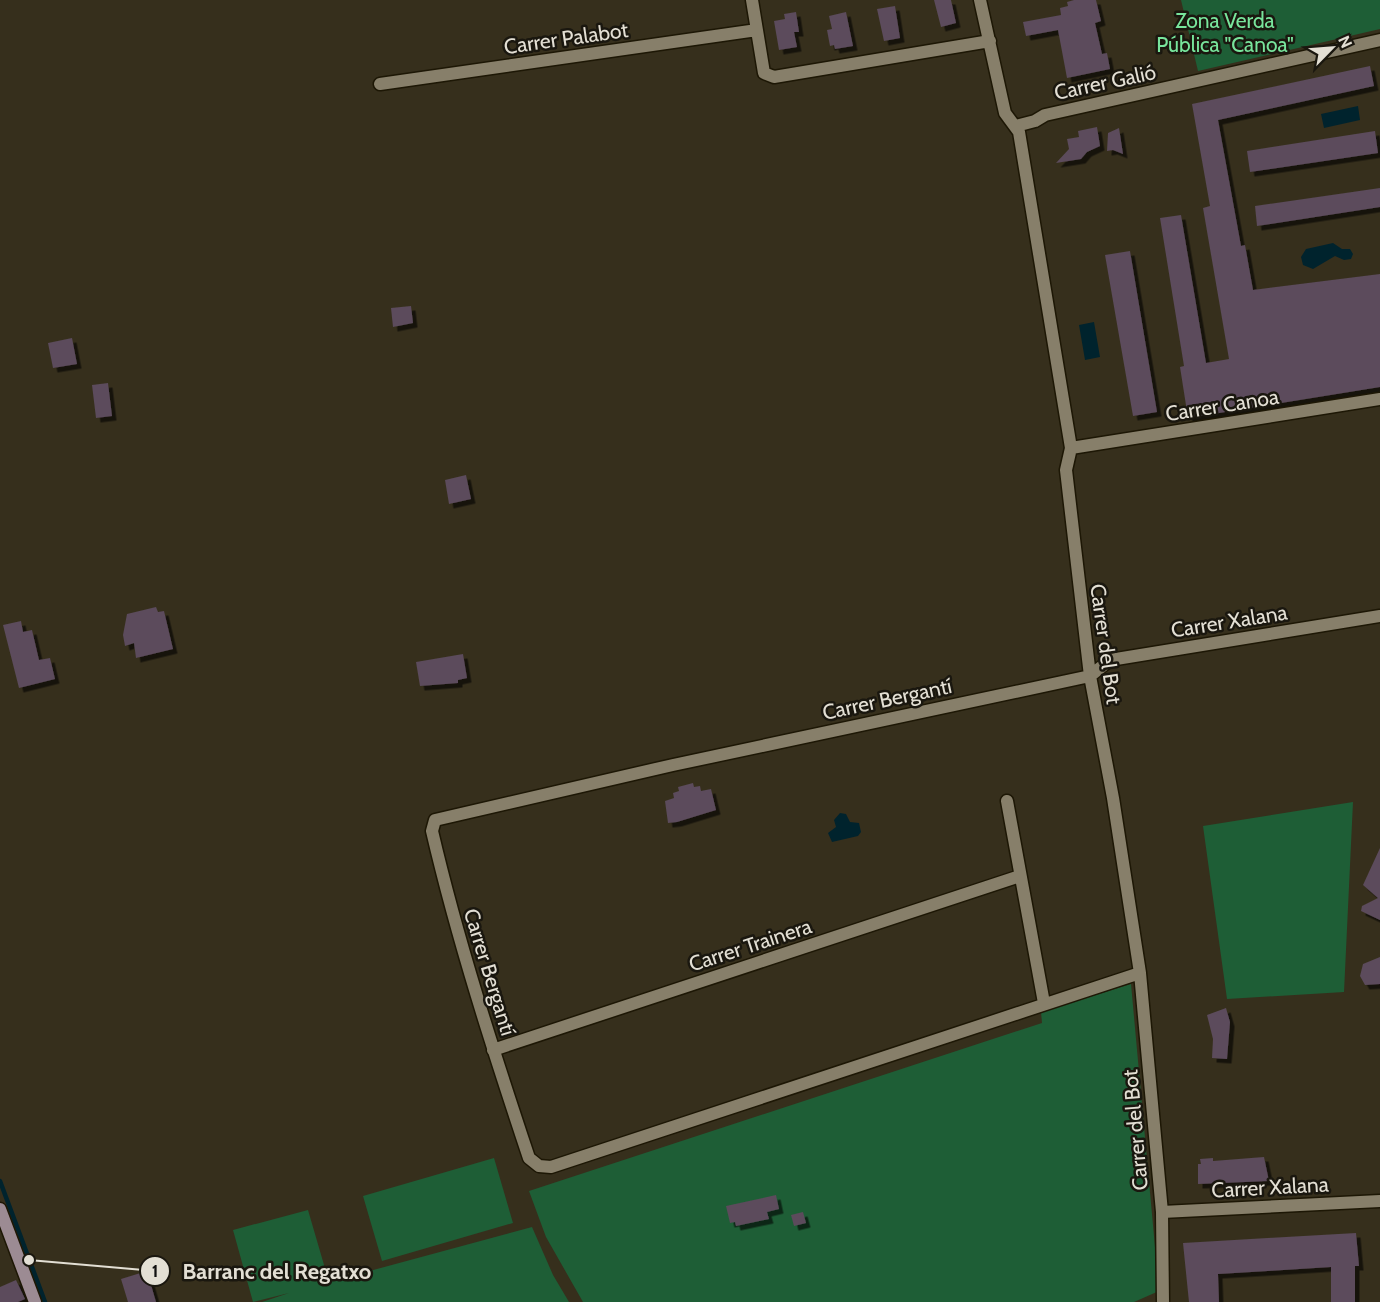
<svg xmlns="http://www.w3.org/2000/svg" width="1380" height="1302" viewBox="0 0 1380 1302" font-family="Cabin,sans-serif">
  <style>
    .green { fill: #1e5e36 }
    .water { fill: #00232d }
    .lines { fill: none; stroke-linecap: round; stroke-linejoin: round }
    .stream { stroke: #00232d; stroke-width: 4.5 }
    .building { fill: #5b4b5b; filter: url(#shadow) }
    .minor-casing { stroke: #1d1705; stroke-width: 15 }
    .secondary-casing { stroke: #1d1705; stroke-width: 15 }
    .minor { stroke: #877f6a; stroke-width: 12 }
    .secondary { stroke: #9c8b93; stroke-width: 12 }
    .labels { text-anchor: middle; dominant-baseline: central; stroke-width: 5; stroke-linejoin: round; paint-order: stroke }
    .park-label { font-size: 21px; fill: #78e59c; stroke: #1a170f }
    .street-label { font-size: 21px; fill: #e3dfd4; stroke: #1a170f }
    .leader { fill: none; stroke: #e3dfd4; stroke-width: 2 }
    .callout-dot { fill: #e3dfd4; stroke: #1a170f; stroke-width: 2 }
    .mark-label { font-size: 18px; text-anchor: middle; font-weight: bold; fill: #111 }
    .callout-label { font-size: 22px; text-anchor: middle; font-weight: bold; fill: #e3dfd4; stroke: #1a170f; stroke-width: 5; stroke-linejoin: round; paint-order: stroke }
  </style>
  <defs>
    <filter id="shadow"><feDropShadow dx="4.5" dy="4.5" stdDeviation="0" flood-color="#0009"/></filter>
  </defs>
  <rect width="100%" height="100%" fill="#362f1c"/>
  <!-- green -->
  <path class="green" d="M 1181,0 L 1380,0 L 1380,29 L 1198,71 Z
    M 1353,802 L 1344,992 L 1227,999 L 1203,826 Z
    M 1131,984 L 1159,1291 L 1134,1302 L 583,1302 L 546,1237 L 529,1191 L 1042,1023 L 1041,1012 Z
    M 494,1158 L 513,1223 L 382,1261 L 363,1196 Z
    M 308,1210 L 329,1282 L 532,1227 L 553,1275 L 569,1302 L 262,1302 L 289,1293 L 253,1302 L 233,1230 Z"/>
  <!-- water -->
  <path class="water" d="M 1358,106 L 1360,120 L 1324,128 L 1321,114 Z
    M 1333,243 L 1342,249 L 1350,249 L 1353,254 L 1351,259 L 1344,260 L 1335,256 L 1313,269 L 1303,265 L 1301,257 L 1306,249 Z
    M 1094,322 L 1100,357 L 1085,360 L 1079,325 Z
    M 840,813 L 846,814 L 850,822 L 859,823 L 861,832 L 858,836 L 832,842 L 828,833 L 836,827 L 834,820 Z"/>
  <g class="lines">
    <!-- stream -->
    <path class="stream" d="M 0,1181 L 45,1302"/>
  </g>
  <!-- building -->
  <path class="building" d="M 934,0 L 951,0 L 956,23 L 941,27 Z
    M 1074,0 L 1096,0 L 1101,21 L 1095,23 L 1102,54 L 1107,53 L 1110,69 L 1067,78 L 1058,30 L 1026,36 L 1023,22 L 1061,15 L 1060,8 L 1068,6 L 1067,2 Z
    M 895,6 L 900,38 L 884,41 L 877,9 Z
    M 796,12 L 799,32 L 794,32 L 797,47 L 779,50 L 774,21 L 785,19 L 784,14 Z
    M 846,12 L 853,46 L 835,49 L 834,45 L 830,46 L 827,30 L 832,29 L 829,16 Z
    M 1370,66 L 1374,86 L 1218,120 L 1241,246 L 1245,245 L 1253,290 L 1380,274 L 1380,387 L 1188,418 L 1180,367 L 1184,366 L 1160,218 L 1181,215 L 1206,363 L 1229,359 L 1203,208 L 1210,206 L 1192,104 Z
    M 1097,127 L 1100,146 L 1087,152 L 1081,159 L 1056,163 L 1069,149 L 1067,139 L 1079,137 L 1078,131 Z
    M 1119,128 L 1123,154 L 1113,150 L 1107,151 L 1108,133 Z
    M 1375,131 L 1378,153 L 1250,172 L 1247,151 Z
    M 1380,188 L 1380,207 L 1257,226 L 1255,206 Z
    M 1130,251 L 1157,412 L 1133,416 L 1105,255 Z
    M 411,306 L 413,323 L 393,327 L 391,308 Z
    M 72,338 L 77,364 L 53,368 L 48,343 Z
    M 108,383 L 112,416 L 96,418 L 92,385 Z
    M 466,475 L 471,499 L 449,504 L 445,480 Z
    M 156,607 L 158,612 L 164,611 L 173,649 L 136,658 L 134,643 L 125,646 L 123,635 L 127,614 Z
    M 21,621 L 23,632 L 32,630 L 39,660 L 50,658 L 55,679 L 19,688 L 3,625 Z
    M 463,654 L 467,678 L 458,680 L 458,683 L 420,686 L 416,662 Z
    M 693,783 L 694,787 L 700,786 L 701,791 L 711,789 L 716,810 L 677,822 L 668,823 L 665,801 L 674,798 L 673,793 L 679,791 L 678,787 Z
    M 1380,848 L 1380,920 L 1361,911 L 1362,906 L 1378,898 L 1363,885 Z
    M 1380,957 L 1380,984 L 1365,985 L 1360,976 L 1363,964 Z
    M 1226,1008 L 1230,1022 L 1227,1059 L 1212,1058 L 1213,1039 L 1207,1015 Z
    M 1264,1157 L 1269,1181 L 1198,1184 L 1198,1164 L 1201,1164 L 1200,1159 L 1213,1158 L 1213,1161 Z
    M 776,1195 L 779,1209 L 767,1212 L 769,1219 L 736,1226 L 735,1222 L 730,1223 L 726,1206 Z
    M 803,1212 L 806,1223 L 794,1226 L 791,1215 Z
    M 1356,1233 L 1359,1266 L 1355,1266 L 1355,1302 L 1331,1302 L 1331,1267 L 1218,1274 L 1219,1302 L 1189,1302 L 1183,1243 Z
    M 147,1271 L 156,1302 L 128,1302 L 121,1279 Z
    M 16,1280 L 25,1299 L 18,1302 L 0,1302 L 0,1287 Z"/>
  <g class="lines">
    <defs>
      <path id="minor" d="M 752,0 L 764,73 L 774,77 L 990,41
        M 980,0 L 1005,113 L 1019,132 L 1071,448 L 1066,470 L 1090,676 L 1113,798 L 1140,973 L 1162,1212 L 1163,1302
        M 380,84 L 757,30
        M 1016,126 L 1035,121 L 1045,115 L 1380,40
        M 1071,448 L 1380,399
        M 1007,801 L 1044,1003
        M 1140,973 L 551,1167 L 539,1166 L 529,1158 C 493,1050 458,942 432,831 L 435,820 L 673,765 L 1090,676 L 1110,660 L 1380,616
        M 493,1050 L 1020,876
        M 1162,1212 L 1380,1201"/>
      <path id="secondary" d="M 0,1209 L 35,1302"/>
    </defs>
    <!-- minor casing -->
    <use href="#minor" class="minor-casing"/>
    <!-- secondary casing -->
    <use href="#secondary" class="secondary-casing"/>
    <!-- minor -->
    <use href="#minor" class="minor"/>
    <!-- secondary -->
    <use href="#secondary" class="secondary"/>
  </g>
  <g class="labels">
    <!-- park labels -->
    <g class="park-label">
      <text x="1225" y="20">Zona Verda<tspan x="1225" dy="24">Pública "Canoa"</tspan></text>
    </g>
    <!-- street labels -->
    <g class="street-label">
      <text transform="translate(566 38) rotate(-8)">Carrer Palabot</text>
      <text transform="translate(1105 82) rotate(-12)">Carrer Galió</text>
      <text transform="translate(1222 405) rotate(-9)">Carrer Canoa</text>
      <text transform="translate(1229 621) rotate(-9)">Carrer Xalana</text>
      <text transform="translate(1106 644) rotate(82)">Carrer del Bot</text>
      <text transform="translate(887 699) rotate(-12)">Carrer Bergantí</text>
      <text transform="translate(750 945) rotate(-18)">Carrer Trainera</text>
      <text transform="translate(490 972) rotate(73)">Carrer Bergantí</text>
      <text transform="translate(1135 1130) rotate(-95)">Carrer del Bot</text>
      <text transform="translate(1270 1187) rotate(-3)">Carrer Xalana</text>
    </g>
  </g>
  <!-- callouts -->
  <path class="leader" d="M29 1260L155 1271"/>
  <g class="callout-dot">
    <circle cx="29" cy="1260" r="6"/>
    <circle cx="155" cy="1271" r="15"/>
  </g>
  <g class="mark-label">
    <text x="155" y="1277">1</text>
  </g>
  <g class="callout-label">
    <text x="277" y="1279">Barranc del Regatxo</text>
  </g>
  <!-- north arrow -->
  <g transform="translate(1332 48) rotate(65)" stroke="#1a170f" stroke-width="4.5" paint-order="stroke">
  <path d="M0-4.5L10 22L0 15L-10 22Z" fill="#e3dfd4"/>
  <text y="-9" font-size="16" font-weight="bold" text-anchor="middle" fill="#e3dfd4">N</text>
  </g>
</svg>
